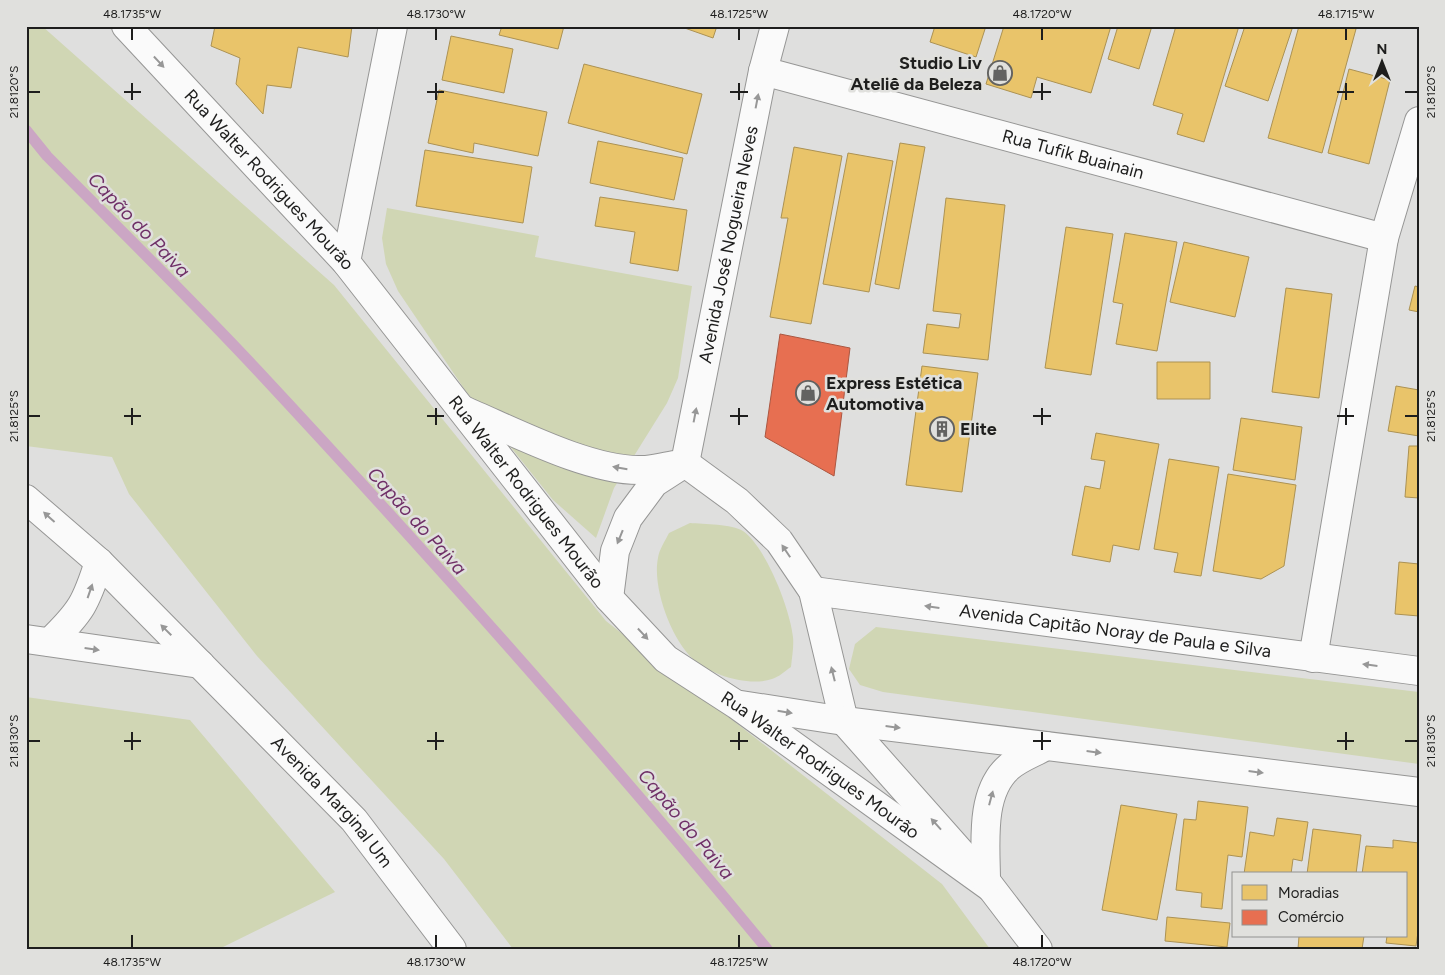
<svg xmlns="http://www.w3.org/2000/svg" width="1445" height="975" viewBox="0 0 1445 975" font-family="Figtree,sans-serif">
  <style>
    .green { fill: #d0d6b4 }
    .homes { fill: #e9c46a; stroke: #ac9253 }
    .shops { fill: #e76f51; stroke: #ab5741 }
    .lines { fill: none; stroke-linecap: round; stroke-linejoin: round }
    .stream { stroke: #cba6c4; stroke-width: 11 }
    .minor-casing { stroke: #969695; stroke-width: 30 }
    .minor { stroke: #fafafa; stroke-width: 28 }
    .oneway { fill: #979797 }
    .ticks { fill: none; stroke: #1e1e1d; stroke-width: 2 }
    .labels { text-anchor: middle; dominant-baseline: central; stroke-width: 5; stroke-linejoin: round; paint-order: stroke }
    .poi-label { font-size: 18px; font-weight: bold; fill: #1e1e1d; stroke: #e0e0dd; text-anchor: start }
    .street-label { font-size: 18px; fill: #1e1e1d; stroke: #e0e0dd }
    .water-label { font-size: 19px; font-style: italic; fill: #6f2f67; stroke: #e0e0dd }
    .neatline { fill: none; stroke: #1e1e1d; stroke-width: 2 }
    .ticks-label { font-size: 12px; text-anchor: middle; fill: #1e1e1d }
  </style>
  <rect width="100%" height="100%" fill="#dfdfde"/>
  <!-- green -->
  <path class="green" d="M 26,26 L 42,26 L 334,285 L 606,621 L 942,884 L 990,949 L 513,949 L 444,859 L 257,656 L 129,494 L 112,457 L 26,446 Z
    M 387,208 L 539,236 L 535,257 L 692,286 L 678,378 L 667,403 L 614,488 L 596,538 L 553,500 L 465,390 L 398,291 L 386,264 L 382,238 Z
    M 690,523 C 704,524 732,524 743,531 C 766,547 790,609 793,637 C 794,646 792,657 791,667 C 785,671 779,677 772,679 C 749,687 710,675 693,659 C 671,639 652,587 658,558 C 659,550 665,541 669,533 Z
    M 876,627 L 1419,692 L 1419,764 L 883,692 L 860,685 L 849,669 L 855,644 Z
    M 26,697 L 190,720 L 335,892 L 219,949 L 26,949 Z"/>
  <!-- homes -->
  <path class="homes" d="M 215,26 L 352,26 L 348,57 L 298,47 L 291,88 L 267,85 L 263,114 L 236,84 L 240,58 L 211,46 Z
    M 502,26 L 564,26 L 558,49 L 499,35 Z
    M 679,26 L 717,26 L 713,38 Z
    M 935,26 L 986,26 L 976,57 L 930,42 Z
    M 1004,26 L 1111,26 L 1091,93 L 1037,77 L 1031,98 L 986,84 Z
    M 1118,26 L 1152,26 L 1139,69 L 1108,59 Z
    M 1176,26 L 1239,26 L 1204,142 L 1177,134 L 1183,114 L 1153,105 Z
    M 1245,26 L 1293,26 L 1268,101 L 1225,86 Z
    M 1299,26 L 1348,26 L 1356,29 L 1322,153 L 1268,138 Z
    M 451,36 L 513,49 L 504,93 L 442,80 Z
    M 584,64 L 702,94 L 687,154 L 568,123 Z
    M 1349,69 L 1390,80 L 1369,164 L 1328,153 Z
    M 439,90 L 547,112 L 538,156 L 474,143 L 473,153 L 428,143 Z
    M 598,141 L 683,158 L 674,200 L 590,183 Z
    M 900,143 L 925,147 L 899,289 L 875,284 Z
    M 794,147 L 842,156 L 811,324 L 770,317 L 788,218 L 781,218 Z
    M 425,150 L 532,167 L 523,223 L 416,206 Z
    M 848,153 L 893,161 L 869,292 L 823,284 Z
    M 600,197 L 687,210 L 678,271 L 630,263 L 635,232 L 595,226 Z
    M 946,198 L 1005,205 L 988,360 L 923,353 L 927,324 L 959,328 L 961,314 L 933,311 Z
    M 1066,227 L 1113,234 L 1091,375 L 1045,368 Z
    M 1125,233 L 1177,242 L 1157,351 L 1116,344 L 1123,304 L 1113,302 Z
    M 1184,242 L 1249,257 L 1235,317 L 1170,302 Z
    M 1415,286 L 1419,287 L 1419,312 L 1409,310 Z
    M 1286,288 L 1332,294 L 1319,398 L 1272,392 Z
    M 1157,362 L 1210,362 L 1210,399 L 1157,399 Z
    M 922,366 L 978,373 L 962,492 L 906,485 Z
    M 1396,386 L 1419,390 L 1419,436 L 1388,431 Z
    M 1241,418 L 1302,427 L 1295,480 L 1233,470 Z
    M 1096,433 L 1159,444 L 1139,550 L 1113,545 L 1110,562 L 1072,555 L 1085,486 L 1100,489 L 1105,461 L 1091,459 Z
    M 1409,446 L 1419,446 L 1419,498 L 1405,497 Z
    M 1169,459 L 1219,467 L 1201,576 L 1174,572 L 1178,553 L 1154,549 Z
    M 1228,474 L 1296,485 L 1284,566 L 1261,579 L 1213,571 Z
    M 1399,562 L 1419,564 L 1419,616 L 1395,614 Z
    M 1198,801 L 1248,807 L 1242,857 L 1228,855 L 1222,909 L 1201,907 L 1202,893 L 1176,890 L 1184,819 L 1196,820 Z
    M 1121,805 L 1177,814 L 1157,920 L 1102,910 Z
    M 1277,818 L 1308,822 L 1302,861 L 1293,859 L 1291,874 L 1244,874 L 1250,832 L 1274,836 Z
    M 1313,829 L 1361,835 L 1356,874 L 1307,874 Z
    M 1393,840 L 1419,843 L 1419,925 L 1416,946 L 1386,943 L 1387,936 L 1406,936 L 1406,874 L 1362,874 L 1366,846 L 1393,848 Z
    M 1167,917 L 1230,923 L 1227,947 L 1165,941 Z
    M 1299,936 L 1364,936 L 1362,949 L 1298,949 Z"/>
  <!-- shops -->
  <path class="shops" d="M 780,334 L 850,348 L 834,476 L 765,437 Z"/>
  <g class="lines">
    <!-- stream -->
    <path class="stream" d="M 26,130 L 47,156 C 118,228 190,298 258,371 C 433,559 604,751 767,949"/>
    <defs>
      <g id="minor">
        <path id="s1" d="M 126,26 L 346,262 L 609,598 L 666,659 L 737,705 L 990,887"/>
        <path id="s2" d="M 763,71 L 1384,238"/>
        <path d="M 346,262 L 393,26"/>
        <path d="M 463,410 C 511,430 590,472 642,470 C 653,470 665,466 676,465"/>
        <path d="M 685,463 L 737,501 L 779,541 L 813,591 L 844,721 L 986,881 L 1038,949"/>
        <path id="s3" d="M 26,499 L 99,562 L 354,820 L 452,949"/>
        <path id="s4" d="M 813,591 L 1419,671"/>
        <path id="s5" d="M 609,598 L 615,551 L 628,518 L 654,483 L 685,463 L 763,71 L 775,26"/>
        <path d="M 26,639 L 200,664"/>
        <path d="M 50,642 C 81,612 86,603 99,562"/>
        <path d="M 1313,658 L 1384,238 L 1419,121"/>
        <path d="M 741,705 L 844,721 L 1419,792"/>
        <path d="M 986,881 C 986,846 979,793 1009,767 C 1019,758 1034,753 1046,746"/>
      </g>
    </defs>
    <!-- minor casing -->
    <use href="#minor" class="minor-casing"/>
    <!-- minor -->
    <use href="#minor" class="minor"/>
  </g>
  <!-- one-way arrows -->
  <defs><path id="oneway-solid" d="M-6-.8H1V-3.2L6.5 0L1 3.2V.8H-6Z" transform="scale(1.25)"/></defs>
  <g class="oneway">
    <use href="#oneway-solid" transform="translate(159 62) rotate(47)"/>
    <use href="#oneway-solid" transform="translate(757 101) rotate(-79)"/>
    <use href="#oneway-solid" transform="translate(695 415) rotate(-79)"/>
    <use href="#oneway-solid" transform="translate(620 468) rotate(-170)"/>
    <use href="#oneway-solid" transform="translate(49 517) rotate(-138)"/>
    <use href="#oneway-solid" transform="translate(620 537) rotate(112)"/>
    <use href="#oneway-solid" transform="translate(786 551) rotate(-124)"/>
    <use href="#oneway-solid" transform="translate(90 591) rotate(-71)"/>
    <use href="#oneway-solid" transform="translate(932 607) rotate(-172)"/>
    <use href="#oneway-solid" transform="translate(166 630) rotate(-135)"/>
    <use href="#oneway-solid" transform="translate(643 634) rotate(47)"/>
    <use href="#oneway-solid" transform="translate(92 649) rotate(8)"/>
    <use href="#oneway-solid" transform="translate(1370 665) rotate(-173)"/>
    <use href="#oneway-solid" transform="translate(833 674) rotate(-104)"/>
    <use href="#oneway-solid" transform="translate(785 712) rotate(9)"/>
    <use href="#oneway-solid" transform="translate(893 727) rotate(7)"/>
    <use href="#oneway-solid" transform="translate(1094 752) rotate(7)"/>
    <use href="#oneway-solid" transform="translate(1256 772) rotate(7)"/>
    <use href="#oneway-solid" transform="translate(991 798) rotate(-75)"/>
    <use href="#oneway-solid" transform="translate(936 824) rotate(-132)"/>
  </g>
  <!-- ticks -->
  <path class="ticks" d="M 132,28 L 132,40M 436,28 L 436,40M 739,28 L 739,40M 1042,28 L 1042,40M 1346,28 L 1346,40M 132,83 L 132,100M 436,83 L 436,100M 739,83 L 739,100M 1042,83 L 1042,100M 1346,83 L 1346,100M 28,92 L 40,92M 124,92 L 141,92M 427,92 L 444,92M 730,92 L 748,92M 1033,92 L 1051,92M 1337,92 L 1354,92M 1405,92 L 1418,92M 132,408 L 132,425M 436,408 L 436,425M 739,408 L 739,425M 1042,408 L 1042,425M 1346,408 L 1346,425M 28,416 L 40,416M 124,416 L 141,416M 427,416 L 444,416M 730,416 L 748,416M 1033,416 L 1051,416M 1337,416 L 1354,416M 1405,416 L 1418,416M 132,732 L 132,750M 436,732 L 436,750M 739,732 L 739,750M 1042,732 L 1042,750M 1346,732 L 1346,750M 28,741 L 40,741M 124,741 L 141,741M 427,741 L 444,741M 730,741 L 748,741M 1033,741 L 1051,741M 1337,741 L 1354,741M 1405,741 L 1418,741M 132,935 L 132,948M 436,935 L 436,948M 739,935 L 739,948M 1042,935 L 1042,948"/>
  <!-- icons -->
  <defs>
    <symbol id="shop-ring" viewBox="-11 -11 22 22"><circle r="9.5" fill="#e0e0dd" stroke="#626261" stroke-width="1.5"/><path d="M-5-2.5h2.3a2.7 3.5 0 0 1 5.4 0H5L5.5 6h-11ZM-1.5-2.5h3a1.5 2.3 0 0 0-3 0Z" fill="#626261"/></symbol>
    <symbol id="building-ring" viewBox="-11 -11 22 22"><circle r="9.5" fill="#e0e0dd" stroke="#626261" stroke-width="1.5"/><path d="M-4-6H4V6H1V3H-1V6H-4ZM-2.5-4.3h1.7v1.8h-1.7ZM.8-4.3h1.7v1.8H.8ZM-2.5-1h1.7V.8h-1.7ZM.8-1h1.7V.8H.8Z" fill="#626261"/></symbol>
  </defs>
  <g fill-rule="evenodd">
    <use href="#shop-ring" x="986" y="59" width="28" height="28"/>
    <use href="#shop-ring" x="794" y="379" width="28" height="28"/>
    <use href="#building-ring" x="928" y="415" width="28" height="28"/>
  </g>
  <g class="labels">
    <!-- poi labels -->
    <g class="poi-label">
      <text x="982" y="63" text-anchor="end">Studio Liv<tspan x="982" dy="21">Ateliê da Beleza</tspan></text>
      <text x="826" y="383">Express Estética<tspan x="826" dy="21">Automotiva</tspan></text>
      <text x="960" y="429">Elite</text>
    </g>
    <!-- street labels -->
    <g class="street-label">
      <text stroke="none"><textPath href="#s2" startOffset="321">Rua Tufik Buainain</textPath></text>
      <text stroke="none"><textPath href="#s1" startOffset="210">Rua Walter Rodrigues Mourão</textPath></text>
      <text stroke="none"><textPath href="#s5" startOffset="386">Avenida José Nogueira Neves</textPath></text>
      <text stroke="none"><textPath href="#s1" startOffset="615">Rua Walter Rodrigues Mourão</textPath></text>
      <text stroke="none"><textPath href="#s4" startOffset="305">Avenida Capitão Noray de Paula e Silva</textPath></text>
      <text stroke="none"><textPath href="#s1" startOffset="1020">Rua Walter Rodrigues Mourão</textPath></text>
      <text stroke="none"><textPath href="#s3" startOffset="431">Avenida Marginal Um</textPath></text>
    </g>
    <!-- water labels -->
    <g class="water-label">
      <text transform="translate(139 225) rotate(46)">Capão do Paiva</text>
      <text transform="translate(417 521) rotate(48)">Capão do Paiva</text>
      <text transform="translate(686 824) rotate(50)">Capão do Paiva</text>
    </g>
  </g>
  <!-- border -->
  <rect width="1445" height="975" fill="none" stroke="#e0e0dd" stroke-width="55"/>
  <!-- legend -->
  <rect x="1232" y="872" width="175" height="65" fill="#e0e0dd" stroke="#929290"/>
  <rect x="1242" y="885" width="25" height="15" fill="#e9c46a" stroke="#929290"/>
  <text x="1278" y="898" font-size="15" fill="#1e1e1d">Moradias</text>
  <rect x="1242" y="910" width="25" height="15" fill="#e76f51" stroke="#929290"/>
  <text x="1278" y="922" font-size="15" fill="#1e1e1d">Comércio</text>
  <!-- north arrow -->
  <g transform="translate(1382 62)" stroke="#e0e0dd" stroke-width="4" paint-order="stroke">
  <path d="M0-4L9 19L0 12L-9 19Z" fill="#1e1e1d"/>
  <text y="-8" font-size="14" font-weight="bold" text-anchor="middle" fill="#1e1e1d">N</text>
  </g>
  <rect x="28" y="28" width="1390" height="920" class="neatline"/>
  <g class="ticks-label">
    <text x="132" y="18">48.1735°W</text>
    <text x="436" y="18">48.1730°W</text>
    <text x="739" y="18">48.1725°W</text>
    <text x="1042" y="18">48.1720°W</text>
    <text x="1346" y="18">48.1715°W</text>
    <text transform="translate(14 92) rotate(-90)" y="4">21.8120°S</text>
    <text transform="translate(1431 92) rotate(-90)" y="4">21.8120°S</text>
    <text transform="translate(14 416) rotate(-90)" y="4">21.8125°S</text>
    <text transform="translate(1431 416) rotate(-90)" y="4">21.8125°S</text>
    <text transform="translate(14 741) rotate(-90)" y="4">21.8130°S</text>
    <text transform="translate(1431 741) rotate(-90)" y="4">21.8130°S</text>
    <text x="132" y="966">48.1735°W</text>
    <text x="436" y="966">48.1730°W</text>
    <text x="739" y="966">48.1725°W</text>
    <text x="1042" y="966">48.1720°W</text>
  </g>
</svg>
